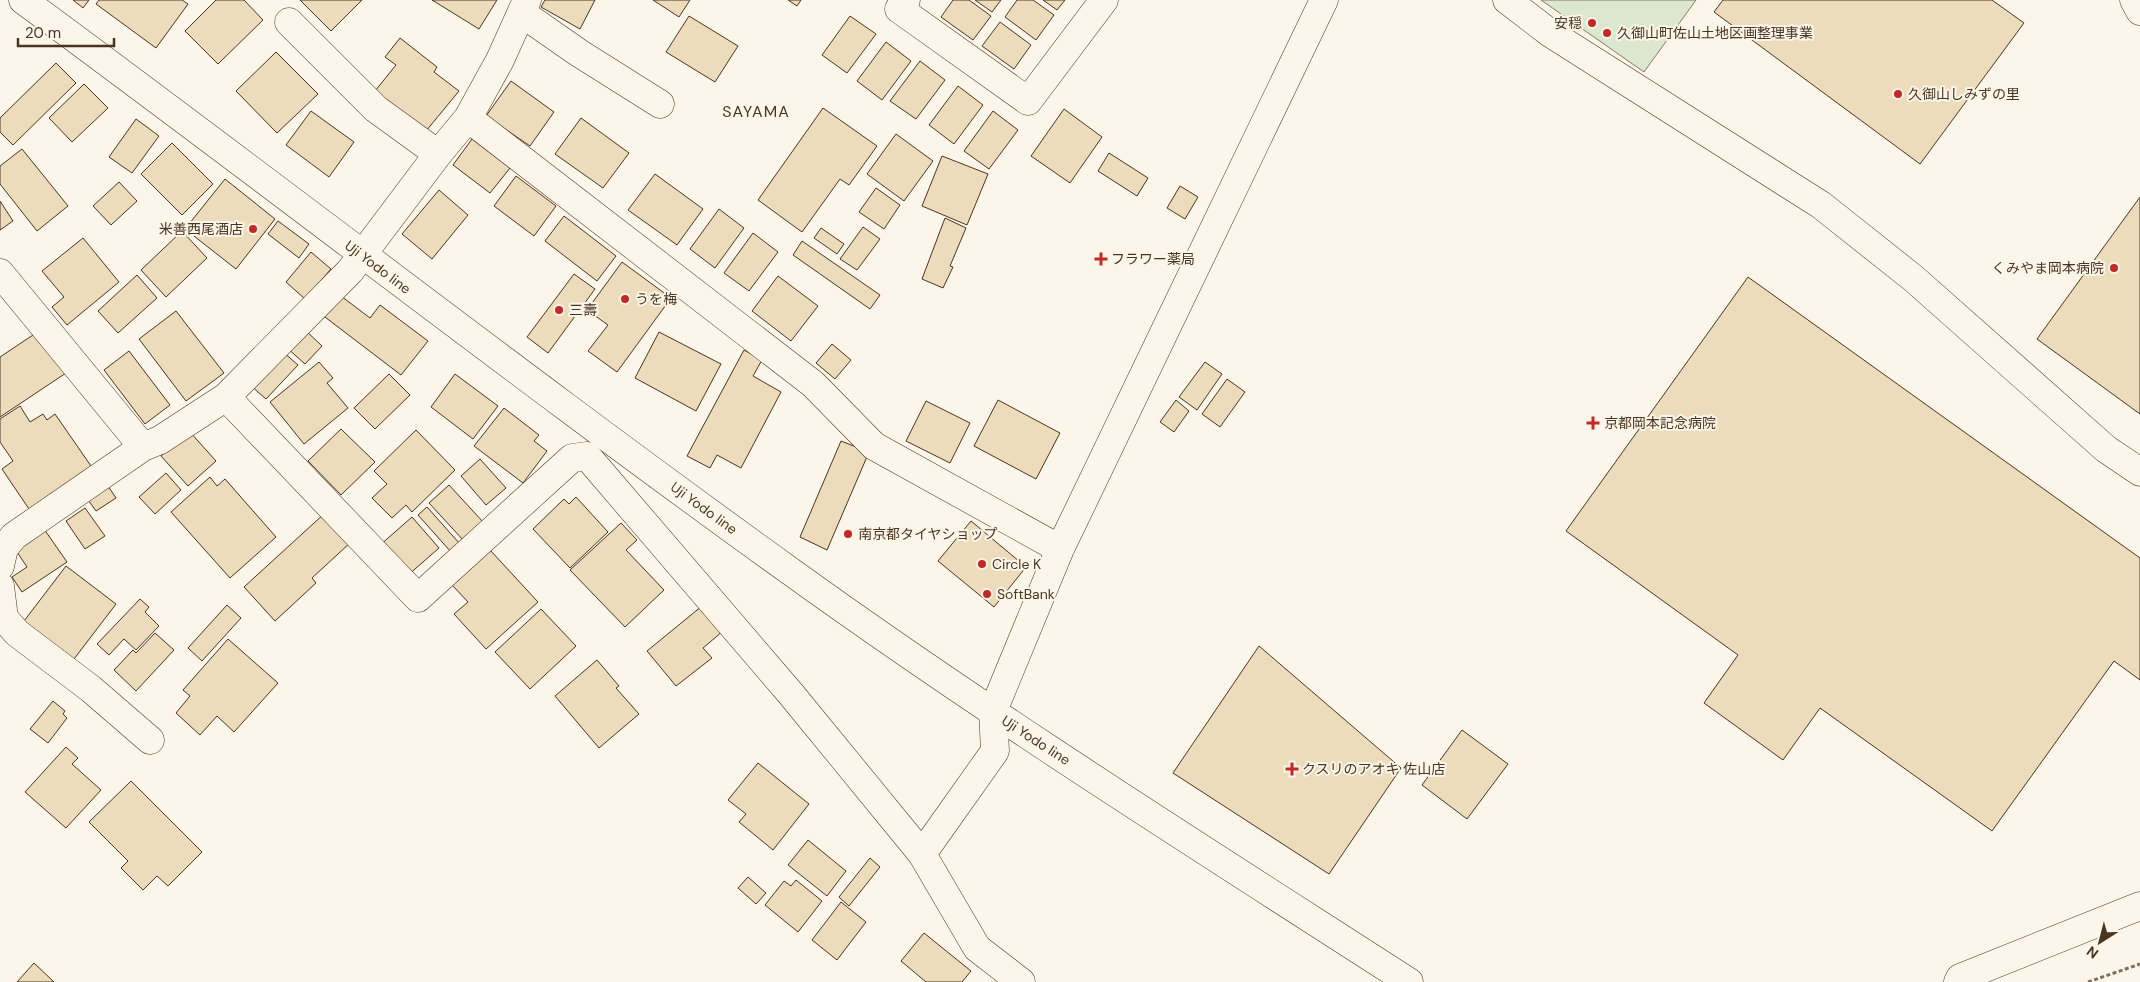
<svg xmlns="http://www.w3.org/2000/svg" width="2140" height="982" viewBox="0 0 2140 982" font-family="'DM Sans','Noto Sans JP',sans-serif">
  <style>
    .green { fill: #dce7d0; stroke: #887966 }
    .building { fill: #ecdcbc; stroke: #4a3520 }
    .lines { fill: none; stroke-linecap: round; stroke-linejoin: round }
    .minor-casing { stroke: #4a3520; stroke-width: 29 }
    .major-casing { stroke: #4a3520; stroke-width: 29 }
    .path { stroke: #7f6f5c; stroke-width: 3; stroke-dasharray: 4 2.5; stroke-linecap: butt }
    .minor { stroke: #fbf6e9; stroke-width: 28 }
    .major { stroke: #fbf6e9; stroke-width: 28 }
    .poi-dot { fill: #c62828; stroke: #fbf6e9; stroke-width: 2 }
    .labels { text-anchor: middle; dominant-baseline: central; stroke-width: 4; stroke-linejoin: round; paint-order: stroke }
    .poi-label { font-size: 14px; fill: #4a3520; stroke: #fbf6e9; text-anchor: start }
    .street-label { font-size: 14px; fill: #4a3520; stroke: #fbf6e9 }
    .quarter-label { font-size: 16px; letter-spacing: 1px; fill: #4a3520; stroke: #fbf6e9 }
  </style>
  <rect width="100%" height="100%" fill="#fbf6e9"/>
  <!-- green -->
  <path class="green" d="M 1541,0 L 1696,0 L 1644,72 Z"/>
  <!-- building -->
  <path class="building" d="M 73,0 L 89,0 L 83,8 Z
    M 99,0 L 182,0 L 188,4 L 156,48 L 96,4 Z
    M 216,0 L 244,0 L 263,20 L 218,64 L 185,31 Z
    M 300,0 L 362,0 L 331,31 Z
    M 432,0 L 497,0 L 479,29 Z
    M 545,0 L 595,0 L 580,29 L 541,7 Z
    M 653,0 L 690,0 L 679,17 Z
    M 788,0 L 801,0 L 797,6 Z
    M 953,0 L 969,0 L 991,16 L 973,40 L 941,17 Z
    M 975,0 L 1001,0 L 992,12 Z
    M 1017,0 L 1033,0 L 1054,15 L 1036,40 L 1005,17 Z
    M 1043,0 L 1065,0 L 1057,10 Z
    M 1723,0 L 1992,0 L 2024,23 L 1920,164 L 1714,12 Z
    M 689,16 L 738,46 L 715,82 L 666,52 Z
    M 850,16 L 876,34 L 847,73 L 822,55 Z
    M 1000,22 L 1031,45 L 1014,69 L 982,46 Z
    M 400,38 L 437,67 L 434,72 L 459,91 L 426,131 L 375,91 L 396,65 L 385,57 Z
    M 886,42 L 911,61 L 882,100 L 857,81 Z
    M 276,52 L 318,94 L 277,133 L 236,91 Z
    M 920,61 L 945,80 L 916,119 L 890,101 Z
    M 56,63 L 76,83 L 13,145 L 0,132 L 0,118 Z
    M 511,81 L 554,112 L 530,146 L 486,116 Z
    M 84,84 L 108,108 L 72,142 L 49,118 Z
    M 958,86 L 983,105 L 954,144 L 929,125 Z
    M 823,108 L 877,146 L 849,185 L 840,179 L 802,232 L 758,200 Z
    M 1064,109 L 1102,137 L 1070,183 L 1031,156 Z
    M 311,111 L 354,142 L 329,177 L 286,145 Z
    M 993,111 L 1018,130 L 989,169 L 964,151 Z
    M 581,118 L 629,153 L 603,188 L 555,154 Z
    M 136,119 L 159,136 L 132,173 L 109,157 Z
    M 896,134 L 933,161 L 904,201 L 867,174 Z
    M 472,139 L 510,168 L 490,193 L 453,165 Z
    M 172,143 L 213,184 L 182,215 L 141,174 Z
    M 22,149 L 68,206 L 37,231 L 0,184 L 0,166 Z
    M 1109,153 L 1148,178 L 1137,196 L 1098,171 Z
    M 942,156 L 988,174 L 967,225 L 922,206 Z
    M 655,174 L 703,209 L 677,245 L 628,210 Z
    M 516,176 L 556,206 L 534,236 L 494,206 Z
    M 225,179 L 275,219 L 236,269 L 185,229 Z
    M 119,182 L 137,201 L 111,225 L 93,206 Z
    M 1180,186 L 1198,197 L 1185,219 L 1167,208 Z
    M 876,188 L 900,205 L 884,229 L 859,212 Z
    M 439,190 L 468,215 L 432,259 L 402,234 Z
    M 2140,197 L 2140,414 L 2037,339 Z
    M 0,201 L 13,221 L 0,230 Z
    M 719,209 L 744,228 L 715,268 L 690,249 Z
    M 564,216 L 616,256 L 597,281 L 545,241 Z
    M 945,218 L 966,228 L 950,266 L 953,267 L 943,288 L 922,279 Z
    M 278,221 L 309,244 L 299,258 L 268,234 Z
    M 863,227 L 880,239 L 857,270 L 840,259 Z
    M 821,228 L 844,244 L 837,254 L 814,238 Z
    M 182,231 L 207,258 L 166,297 L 141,270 Z
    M 753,233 L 778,252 L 749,291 L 724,273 Z
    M 83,238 L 119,282 L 67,325 L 52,307 L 64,297 L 42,271 Z
    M 802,241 L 880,295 L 870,309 L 793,255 Z
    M 311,252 L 331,269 L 305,299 L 286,282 Z
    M 622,262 L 671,298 L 617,372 L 588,351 L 608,325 L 587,310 Z
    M 574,274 L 595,289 L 548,353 L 527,337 Z
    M 137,275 L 157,298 L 118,333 L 98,311 Z
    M 778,276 L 818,306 L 791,341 L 752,311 Z
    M 1748,277 L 2140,558 L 2140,680 L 2114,661 L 1992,831 L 1820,708 L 1783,760 L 1704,703 L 1738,655 L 1566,531 Z
    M 337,293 L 370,318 L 380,305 L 428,341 L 401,375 L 321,314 Z
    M 176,311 L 224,373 L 186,401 L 139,339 Z
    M 303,328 L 322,346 L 305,364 L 286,347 Z
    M 659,332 L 721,364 L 696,411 L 635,378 Z
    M 36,333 L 66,373 L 0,417 L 0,357 Z
    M 832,344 L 851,360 L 835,379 L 816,363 Z
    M 744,350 L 762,360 L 753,376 L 781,392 L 741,468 L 717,455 L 710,468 L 687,456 Z
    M 129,351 L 170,405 L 145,424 L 104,370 Z
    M 282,351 L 298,365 L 266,399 L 250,385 Z
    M 319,362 L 333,378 L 327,383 L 348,408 L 304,444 L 270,402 Z
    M 1205,362 L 1222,374 L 1197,410 L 1179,397 Z
    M 389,374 L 410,395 L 375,429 L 354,408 Z
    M 455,374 L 498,406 L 473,439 L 431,407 Z
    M 1227,379 L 1245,392 L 1220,427 L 1202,414 Z
    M 998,400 L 1060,433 L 1036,479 L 974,446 Z
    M 1176,400 L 1189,411 L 1174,432 L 1160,422 Z
    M 926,401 L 970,423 L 950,463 L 906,441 Z
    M 20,406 L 30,422 L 43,414 L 47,420 L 55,414 L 91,466 L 29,509 L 2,469 L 13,461 L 0,442 L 0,419 Z
    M 504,408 L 539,435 L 534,441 L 547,451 L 523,483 L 474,446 Z
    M 341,429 L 375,462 L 341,495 L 308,461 Z
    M 416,430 L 455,470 L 412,512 L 406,505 L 392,518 L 372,498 L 387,484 L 374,471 Z
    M 189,431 L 216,461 L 188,486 L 161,456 Z
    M 841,441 L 869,452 L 827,550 L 800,537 Z
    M 480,459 L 506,488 L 486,505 L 461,476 Z
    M 166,473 L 181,490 L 155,514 L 139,497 Z
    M 210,477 L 217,486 L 225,479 L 276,537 L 230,578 L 171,512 Z
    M 106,483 L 116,498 L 96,511 L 86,497 Z
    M 449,485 L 484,523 L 464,541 L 429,503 Z
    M 576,497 L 608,532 L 570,568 L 533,529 L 564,499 L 569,504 Z
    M 427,507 L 460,544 L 451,552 L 418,515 Z
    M 85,508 L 105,536 L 85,549 L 66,521 Z
    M 325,513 L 351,542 L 312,578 L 316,583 L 275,621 L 244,587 Z
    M 412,517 L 439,548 L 407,576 L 379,546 Z
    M 971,521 L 1026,567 L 994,607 L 938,561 Z
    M 621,523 L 637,540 L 626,550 L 664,590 L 625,627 L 570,570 Z
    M 44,529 L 67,562 L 22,592 L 12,577 L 27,567 L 15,549 Z
    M 490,550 L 538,602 L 486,649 L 454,614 L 468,602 L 452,585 Z
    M 66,566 L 116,604 L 74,659 L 24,621 Z
    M 140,599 L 149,607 L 145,612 L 159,626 L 136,650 L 124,639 L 109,655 L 97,644 Z
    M 227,605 L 241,618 L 202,661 L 188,648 Z
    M 702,606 L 723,631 L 703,648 L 712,658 L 676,686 L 647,651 Z
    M 541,609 L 576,646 L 530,689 L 495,652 Z
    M 155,633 L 174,650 L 136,691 L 114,670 L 133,650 L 136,653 Z
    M 228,639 L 278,683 L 234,732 L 217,716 L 200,735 L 176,713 L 190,696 L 183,690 Z
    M 1259,646 L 1401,768 L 1329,874 L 1173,773 Z
    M 597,660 L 619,686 L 616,688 L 639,714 L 599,748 L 555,696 Z
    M 53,701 L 65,711 L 63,714 L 67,718 L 48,743 L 30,729 Z
    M 1462,730 L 1508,764 L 1467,819 L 1422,785 Z
    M 66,747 L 78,758 L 72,764 L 101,790 L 66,828 L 25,792 Z
    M 758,763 L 809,804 L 773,850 L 739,822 L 746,814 L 728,800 Z
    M 131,781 L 202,852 L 168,886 L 157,876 L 143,890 L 121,868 L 128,861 L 89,822 Z
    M 808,840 L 846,871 L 827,896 L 788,865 Z
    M 870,858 L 880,867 L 849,906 L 839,897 Z
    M 748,877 L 766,893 L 756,904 L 738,888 Z
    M 796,880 L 822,901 L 798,932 L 765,905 L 784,881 L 791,886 Z
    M 841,902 L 866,922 L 837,960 L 812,940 Z
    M 924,933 L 971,971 L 962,982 L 926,982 L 901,961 Z
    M 34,963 L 54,982 L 17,982 Z"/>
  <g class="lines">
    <defs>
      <path id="minor" d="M 906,0 L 899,9 L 1028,101 L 1104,0
        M 1507,0 L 1550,33 L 1821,205 L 1913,278 L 2106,449 L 2140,472
        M 2134,0 L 2140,11
        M 523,14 L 579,53 L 660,104
        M 289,22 L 376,109 L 438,154
        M 468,118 L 813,384 L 874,446 L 1060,549
        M 0,273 L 143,447 L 160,440 L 226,397 L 350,271 L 438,154 L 468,118 L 500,60 L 527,0
        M 226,397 L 418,598 L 572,458 L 587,456
        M 587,456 L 791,694 L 922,854 L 977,948 L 1021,982
        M 0,566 L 4,548 L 14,536 L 143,447
        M 0,586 L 4,618 L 17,633 L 91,689 L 150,740
        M 922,854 L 995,751 L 993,711 L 1060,549 L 1324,0
        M 1958,982 L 1960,978 L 2140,906"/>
      <path id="major" d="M 23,0 C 280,189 531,385 790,571 C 991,716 1201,848 1409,982"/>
    </defs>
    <!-- minor casing -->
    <use href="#minor" class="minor-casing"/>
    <!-- major casing -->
    <use href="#major" class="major-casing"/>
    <!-- path -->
    <path class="path" d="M 2088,982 L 2140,964"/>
    <!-- minor -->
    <use href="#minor" class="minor"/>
    <!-- major -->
    <use href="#major" class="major"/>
  </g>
  <!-- markers -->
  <g class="poi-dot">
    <circle cx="1592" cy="23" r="5"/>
    <circle cx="1607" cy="33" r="5"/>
    <circle cx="1898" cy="94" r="5"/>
    <circle cx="253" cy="229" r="5"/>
    <path d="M1098.5 251.5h5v5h5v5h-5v5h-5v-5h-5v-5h5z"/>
    <circle cx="2114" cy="268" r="5"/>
    <circle cx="625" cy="299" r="5"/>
    <circle cx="559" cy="310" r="5"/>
    <path d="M1590.5 415.5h5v5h5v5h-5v5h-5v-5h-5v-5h5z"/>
    <circle cx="848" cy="534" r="5"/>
    <circle cx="982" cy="564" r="5"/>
    <circle cx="987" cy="594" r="5"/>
    <path d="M1289.5 761.5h5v5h5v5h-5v5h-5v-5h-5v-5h5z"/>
  </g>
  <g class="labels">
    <!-- poi labels -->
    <g class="poi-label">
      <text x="1582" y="23" text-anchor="end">安穏</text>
      <text x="1617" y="33">久御山町佐山土地区画整理事業</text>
      <text x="1908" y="94">久御山しみずの里</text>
      <text x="243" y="229" text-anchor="end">米善西尾酒店</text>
      <text x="1111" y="259">フラワー薬局</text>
      <text x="2104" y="268" text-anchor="end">くみやま岡本病院</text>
      <text x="635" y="299">うを梅</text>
      <text x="569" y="310">三壽</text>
      <text x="1604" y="423">京都岡本記念病院</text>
      <text x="858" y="534">南京都タイヤショップ</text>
      <text x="992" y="564">Circle K</text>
      <text x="997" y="594">SoftBank</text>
      <text x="1302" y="769">クスリのアオキ 佐山店</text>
    </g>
    <!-- street labels -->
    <g class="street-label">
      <text transform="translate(378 267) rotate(37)">Uji Yodo line</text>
      <text transform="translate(704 508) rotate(36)">Uji Yodo line</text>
      <text transform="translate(1036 740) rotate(33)">Uji Yodo line</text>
    </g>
    <!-- quarter labels -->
    <g class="quarter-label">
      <text x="756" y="111">SAYAMA</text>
    </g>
  </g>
  <!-- north arrow -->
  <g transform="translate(2100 942) rotate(216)" stroke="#fbf6e9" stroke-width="4" paint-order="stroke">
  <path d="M0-4L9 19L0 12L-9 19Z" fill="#4a3520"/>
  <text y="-8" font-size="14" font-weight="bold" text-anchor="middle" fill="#4a3520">N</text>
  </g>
  <!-- scale -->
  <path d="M18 38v8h96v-8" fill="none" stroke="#4a3520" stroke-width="2.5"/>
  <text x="25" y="38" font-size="15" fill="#4a3520" stroke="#fbf6e9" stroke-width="4" paint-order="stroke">20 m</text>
</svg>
